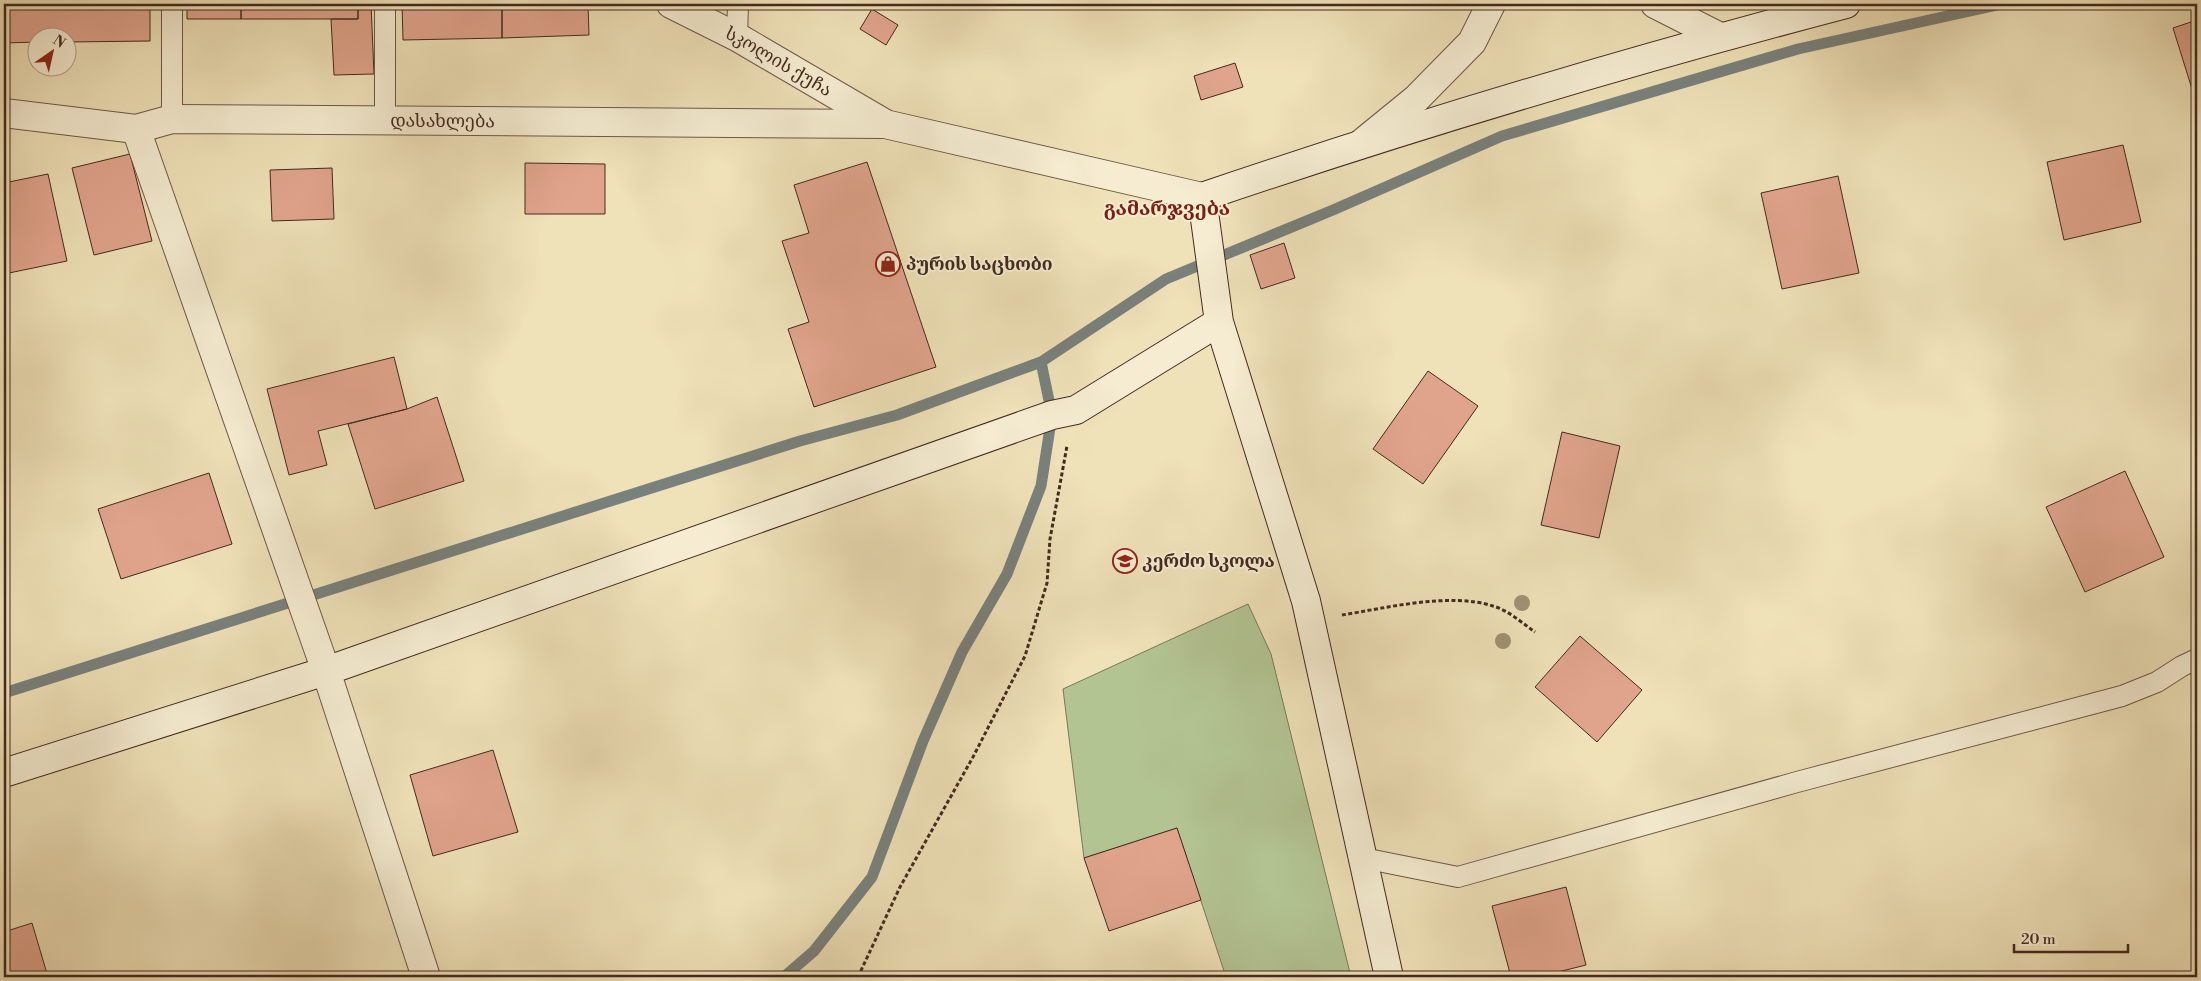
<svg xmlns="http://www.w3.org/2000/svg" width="2201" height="981" viewBox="0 0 2201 981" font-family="'Libre Bodoni','Noto Serif Georgian',serif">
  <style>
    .green { fill: #b3c493; stroke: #7b775a }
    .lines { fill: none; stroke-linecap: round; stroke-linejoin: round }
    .stream { stroke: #79817c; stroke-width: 11 }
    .building { fill: #e0a48c; stroke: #432a20 }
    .lane-casing { stroke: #6e5846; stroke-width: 22 }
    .street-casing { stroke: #6e5846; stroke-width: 30 }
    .secondary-casing { stroke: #432a20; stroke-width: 30 }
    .path { stroke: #432a20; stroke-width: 3; stroke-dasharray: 4 2.5; stroke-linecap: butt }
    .lane { stroke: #f5ecd1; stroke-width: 20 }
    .street { stroke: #f5ecd1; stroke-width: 28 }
    .secondary { stroke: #f5ecd1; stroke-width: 28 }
    .tree { fill: #a09174 }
    .labels { text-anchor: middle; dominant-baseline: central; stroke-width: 4; stroke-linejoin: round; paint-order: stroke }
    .street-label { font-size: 18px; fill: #432a20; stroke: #f5ecd1 }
    .poi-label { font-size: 18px; font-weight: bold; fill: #432a20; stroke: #f5ecd1; text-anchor: start }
    .quarter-label { font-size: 20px; font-weight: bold; fill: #7a1f14; stroke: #f5ecd1 }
  </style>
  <rect width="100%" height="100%" fill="#efe1b8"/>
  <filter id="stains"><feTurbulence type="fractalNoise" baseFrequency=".004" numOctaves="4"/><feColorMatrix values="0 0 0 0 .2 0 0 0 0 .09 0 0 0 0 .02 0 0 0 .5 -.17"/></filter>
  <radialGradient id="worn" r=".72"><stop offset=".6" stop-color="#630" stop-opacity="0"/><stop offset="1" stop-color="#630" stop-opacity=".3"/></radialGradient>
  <!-- green -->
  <path class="green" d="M 1248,604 L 1271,654 L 1351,977 L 1226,977 L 1177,828 L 1084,858 L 1063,689 Z"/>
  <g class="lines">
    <!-- stream -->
    <path class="stream" d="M 4,693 L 800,441 L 897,415 L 1041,362 L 1166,279 L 1333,210 L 1502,136 L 1798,49 L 2002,4
      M 784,977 L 814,951 L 872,877 L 923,741 L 962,652 L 1007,574 L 1041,486 L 1052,415 L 1041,362"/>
  </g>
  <!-- building -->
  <path class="building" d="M 4,4 L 150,4 L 150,41 L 68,42 L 68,38 L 38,38 L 38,42 L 4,43 Z
    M 187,4 L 241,4 L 241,19 L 187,19 Z
    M 241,4 L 358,4 L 358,19 L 241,19 Z
    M 358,4 L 371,4 L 374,74 L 334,75 L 331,19 L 358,19 Z
    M 402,4 L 502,4 L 502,38 L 403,40 Z
    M 502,4 L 588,4 L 589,35 L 502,38 Z
    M 872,9 L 898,25 L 886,45 L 860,29 Z
    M 2197,20 L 2197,87 L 2192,89 L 2173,28 Z
    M 1235,63 L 1243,87 L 1201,100 L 1194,76 Z
    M 2123,145 L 2141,222 L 2064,240 L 2047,162 Z
    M 130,154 L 152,241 L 94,255 L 72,168 Z
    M 867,162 L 936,367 L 814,407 L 788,329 L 809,322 L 782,241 L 809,233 L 794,185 Z
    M 525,163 L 605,164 L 605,214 L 525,214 Z
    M 332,168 L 334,219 L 272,221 L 270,170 Z
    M 48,174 L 67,261 L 9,273 L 4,248 L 4,183 Z
    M 1838,176 L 1859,273 L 1782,289 L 1761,193 Z
    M 1284,243 L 1295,278 L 1261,289 L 1250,255 Z
    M 394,357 L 407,409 L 318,431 L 327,465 L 289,475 L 267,389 Z
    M 1428,371 L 1478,406 L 1423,484 L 1373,449 Z
    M 437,397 L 464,481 L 375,509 L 348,424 L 407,409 Z
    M 1562,432 L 1620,446 L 1599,538 L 1541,525 Z
    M 2125,471 L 2164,557 L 2085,592 L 2046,507 Z
    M 209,473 L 232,544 L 121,579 L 98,509 Z
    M 1580,636 L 1642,690 L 1597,742 L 1535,687 Z
    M 493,750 L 518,832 L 433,856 L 410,775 Z
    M 1177,828 L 1201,900 L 1109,931 L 1084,858 Z
    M 1566,887 L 1586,965 L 1538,977 L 1511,977 L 1492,906 Z
    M 32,923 L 48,977 L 4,977 L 4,932 Z"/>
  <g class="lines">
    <defs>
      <path id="lane" d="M 172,4 L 172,119
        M 737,37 L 738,4
        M 385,120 L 385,4
        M 1363,858 L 1458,877 L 1797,782 L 2122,696 L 2157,682 L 2182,666 L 2197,659"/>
      <g id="street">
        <path id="s1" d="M 671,4 L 737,37 L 884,123"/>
        <path d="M 1655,4 L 1720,37"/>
        <path id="s2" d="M 4,113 L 136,129 L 172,119 L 885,124 L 1202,197"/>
        <path d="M 136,129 L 326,671 L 426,977"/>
        <path d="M 1362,143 L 1416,99 L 1472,42 L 1491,4"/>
      </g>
      <path id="secondary" d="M 4,773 L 326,671 L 1052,415 L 1076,410 L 1219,322
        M 1389,977 L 1306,601 L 1219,322 L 1202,197 C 1414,125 1629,61 1846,4"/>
    </defs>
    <!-- lane casing -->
    <use href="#lane" class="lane-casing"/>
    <!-- street casing -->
    <use href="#street" class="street-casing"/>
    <!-- secondary casing -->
    <use href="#secondary" class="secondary-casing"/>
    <!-- path -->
    <path class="path" d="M 1342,615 C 1386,608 1450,592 1493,606 C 1508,610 1522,623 1535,632
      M 858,977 L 900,887 L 973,757 L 1025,656 L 1047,583 L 1050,539 L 1067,446"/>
    <!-- lane -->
    <use href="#lane" class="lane"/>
    <!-- street -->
    <use href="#street" class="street"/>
    <!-- secondary -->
    <use href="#secondary" class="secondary"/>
  </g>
  <!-- trees -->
  <g class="tree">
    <circle cx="1522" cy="603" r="8"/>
    <circle cx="1503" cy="641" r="8"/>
  </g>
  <!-- icons -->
  <defs>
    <symbol id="shop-ring" viewBox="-11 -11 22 22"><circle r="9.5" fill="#f5ecd1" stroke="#8f2418" stroke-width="1.5"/><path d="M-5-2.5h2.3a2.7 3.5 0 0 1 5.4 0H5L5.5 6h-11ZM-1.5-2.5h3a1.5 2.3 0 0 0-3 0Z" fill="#8f2418"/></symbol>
    <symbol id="school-ring" viewBox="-11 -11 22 22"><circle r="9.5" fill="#f5ecd1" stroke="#8f2418" stroke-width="1.5"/><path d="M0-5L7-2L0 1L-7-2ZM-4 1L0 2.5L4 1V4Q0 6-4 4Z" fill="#8f2418"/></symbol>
  </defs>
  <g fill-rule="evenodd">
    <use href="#shop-ring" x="874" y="250" width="28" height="28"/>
    <use href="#school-ring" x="1111" y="547" width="28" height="28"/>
  </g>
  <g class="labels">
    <!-- street labels -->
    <g class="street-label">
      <text stroke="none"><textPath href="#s1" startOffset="122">სკოლის ქუჩა</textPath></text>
      <text stroke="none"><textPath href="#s2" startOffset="441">დასახლება</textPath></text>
    </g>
    <!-- poi labels -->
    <g class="poi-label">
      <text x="906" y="264">პურის საცხობი</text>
      <text x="1142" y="561">კერძო სკოლა</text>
    </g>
    <!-- quarter labels -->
    <g class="quarter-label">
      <text x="1167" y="209">გამარჯვება</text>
    </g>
  </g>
  <!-- margin -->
  <rect width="2201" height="981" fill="none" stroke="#efe1b8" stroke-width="20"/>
  <rect x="5" y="5" width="2191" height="971" fill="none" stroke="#432a20" stroke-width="2.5"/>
  <rect x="10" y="10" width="2181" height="961" fill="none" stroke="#432a20"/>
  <!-- north arrow -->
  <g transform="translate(52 52) rotate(34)"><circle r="24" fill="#f5ecd1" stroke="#ae9e8a"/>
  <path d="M0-4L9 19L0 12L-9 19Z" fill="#8f2418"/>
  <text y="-8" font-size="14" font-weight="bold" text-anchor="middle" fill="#432a20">N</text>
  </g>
  <!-- scale -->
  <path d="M2014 944v8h114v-8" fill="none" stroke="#432a20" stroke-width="2.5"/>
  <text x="2021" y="944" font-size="15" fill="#432a20" stroke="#f5ecd1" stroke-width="4" paint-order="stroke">20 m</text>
  <rect width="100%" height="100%" filter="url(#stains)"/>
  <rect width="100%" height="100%" fill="url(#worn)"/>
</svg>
